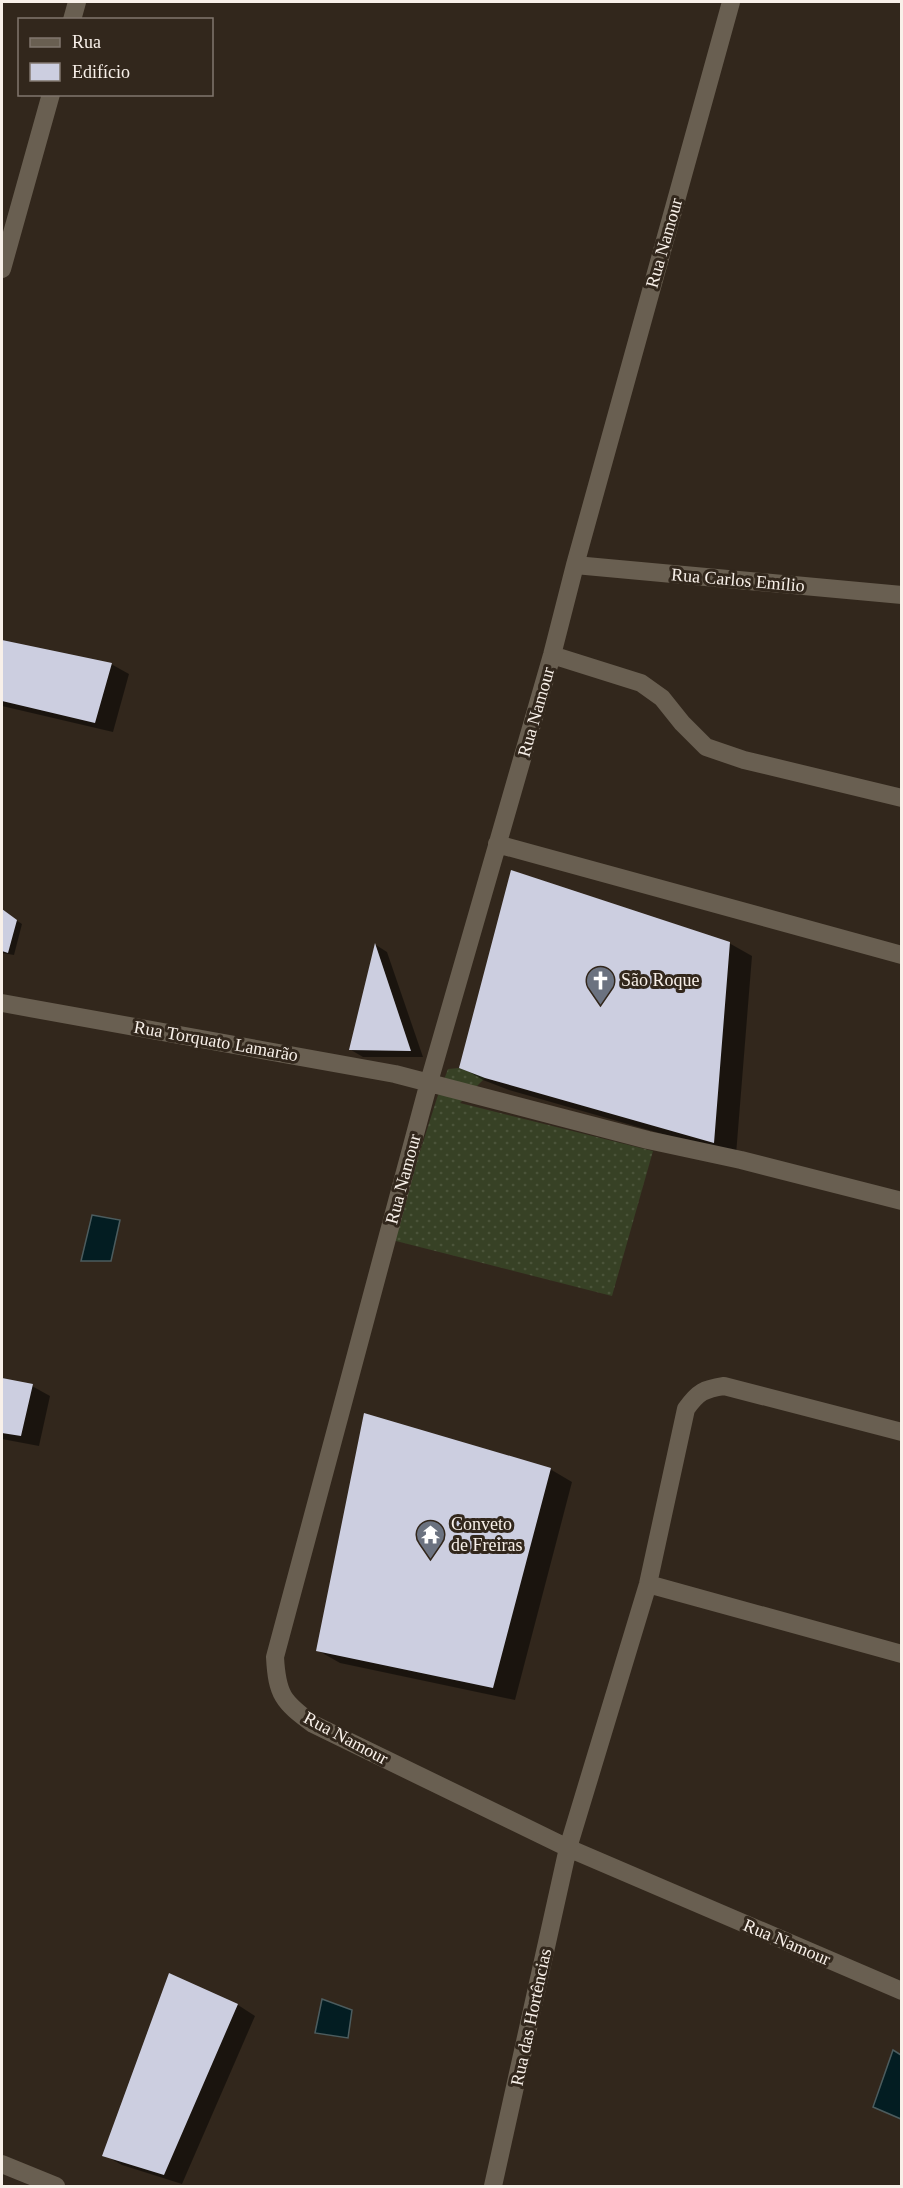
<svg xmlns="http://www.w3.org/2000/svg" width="903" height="2188" viewBox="0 0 903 2188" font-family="Georgia,serif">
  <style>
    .garden { fill: url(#garden-dots) }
    .water { fill: #031d22; stroke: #4c5c5e; stroke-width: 1.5 }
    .shadow { fill: #0007 }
    .building { fill: #cccee0 }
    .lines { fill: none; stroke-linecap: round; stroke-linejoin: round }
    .minor { stroke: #695f51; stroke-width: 18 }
    .labels { text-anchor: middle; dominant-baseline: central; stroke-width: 6; stroke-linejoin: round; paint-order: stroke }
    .street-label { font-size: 18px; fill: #f8f0e9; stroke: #32271c }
    .poi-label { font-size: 18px; fill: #f8f0e9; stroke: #32271c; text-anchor: start }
  </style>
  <defs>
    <pattern id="garden-dots" width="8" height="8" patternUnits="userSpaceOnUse" patternTransform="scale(1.5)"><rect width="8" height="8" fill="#374125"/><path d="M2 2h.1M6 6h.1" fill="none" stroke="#4b543a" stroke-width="1.8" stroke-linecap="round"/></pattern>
  </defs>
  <rect width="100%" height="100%" fill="#32271c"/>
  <!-- garden -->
  <path class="garden" d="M 459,1068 L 485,1078 L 460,1103 L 653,1151 L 612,1296 L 392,1240 L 437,1098 L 448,1069 Z"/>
  <!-- water -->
  <path class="water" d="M 92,1215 L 120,1220 L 111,1261 L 81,1261 Z
    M 322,1999 L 352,2010 L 348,2038 L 315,2033 Z
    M 893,2050 L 901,2055 L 901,2119 L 873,2107 Z"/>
  <!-- shadow -->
  <path class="shadow" d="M 2,642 L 111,664 L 129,674 L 113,732 L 2,706 Z
    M 2,911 L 22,924 L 14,955 L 2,953 Z
    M 729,943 L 752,956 L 736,1155 L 509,1090 L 483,1080 L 461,1067 Z
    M 376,945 L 387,952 L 423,1057 L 363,1057 L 351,1050 Z
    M 2,1380 L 32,1386 L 50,1396 L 39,1446 L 2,1439 Z
    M 550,1469 L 572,1482 L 515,1700 L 340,1663 L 317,1650 Z
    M 169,1975 L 238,2005 L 255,2016 L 182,2184 L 122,2165 L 104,2155 Z"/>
  <!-- building -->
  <path class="building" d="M 2,640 L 112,663 L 95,723 L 2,701 Z
    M 511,870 L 730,942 L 714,1143 L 485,1078 L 459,1068 Z
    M 2,909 L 17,920 L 8,953 L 2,951 Z
    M 375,943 L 411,1051 L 349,1050 Z
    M 2,1378 L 33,1384 L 21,1436 L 2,1433 Z
    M 364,1413 L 551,1468 L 493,1688 L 316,1651 Z
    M 169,1973 L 238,2004 L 164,2175 L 102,2156 Z"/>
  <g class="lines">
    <!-- minor -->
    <path class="minor" d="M 731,2 L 575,565 L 552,655 L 429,1082 L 275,1657 C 277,1695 283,1702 313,1724 L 568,1848 L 902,1991
      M 72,20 L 77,2
      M 2,269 L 51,94
      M 575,565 L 902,595
      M 552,655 L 641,683 L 662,698 L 682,723 L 706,747 L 744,760 L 902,798
      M 497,844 L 902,955
      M 2,1003 L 395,1074 L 648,1140 L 741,1160 L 902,1201
      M 648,1584 L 902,1654
      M 2,2164 L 56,2186
      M 493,2186 L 568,1848 L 648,1584 L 686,1409 C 698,1392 704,1389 724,1386 L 902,1432"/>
  </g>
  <!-- icons -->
  <defs>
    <symbol id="church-pin" viewBox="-11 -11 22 30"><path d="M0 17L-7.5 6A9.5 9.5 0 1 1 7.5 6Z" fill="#6b7280" stroke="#32271c"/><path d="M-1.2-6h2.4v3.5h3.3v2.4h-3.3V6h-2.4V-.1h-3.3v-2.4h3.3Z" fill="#fff"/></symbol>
    <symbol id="temple-pin" viewBox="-11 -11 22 30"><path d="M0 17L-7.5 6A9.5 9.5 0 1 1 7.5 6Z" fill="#6b7280" stroke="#32271c"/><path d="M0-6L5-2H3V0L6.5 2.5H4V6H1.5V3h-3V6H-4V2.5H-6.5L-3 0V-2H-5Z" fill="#fff"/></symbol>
  </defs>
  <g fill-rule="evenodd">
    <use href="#church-pin" x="584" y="964" width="33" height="45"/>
    <use href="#temple-pin" x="414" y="1518" width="33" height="45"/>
  </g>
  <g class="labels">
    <!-- street labels -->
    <g class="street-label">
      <text transform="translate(664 243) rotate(-74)">Rua Namour</text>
      <text transform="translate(738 580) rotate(5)">Rua Carlos Emílio</text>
      <text transform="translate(536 712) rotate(-74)">Rua Namour</text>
      <text transform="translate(216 1041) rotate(10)">Rua Torquato Lamarão</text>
      <text transform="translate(403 1179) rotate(-75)">Rua Namour</text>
      <text transform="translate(346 1738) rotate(28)">Rua Namour</text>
      <text transform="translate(787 1942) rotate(23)">Rua Namour</text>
      <text transform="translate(531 2017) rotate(-78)">Rua das Hortências</text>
    </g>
    <!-- poi labels -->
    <g class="poi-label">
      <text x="621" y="980">São Roque</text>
      <text x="451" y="1524">Conveto<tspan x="451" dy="21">de Freiras</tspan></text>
    </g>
  </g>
  <!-- border -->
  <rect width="903" height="2188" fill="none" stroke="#f8f0e9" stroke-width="6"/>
  <!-- legend -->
  <rect x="18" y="18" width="195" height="78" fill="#32271c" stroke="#81776e" stroke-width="1.5"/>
  <rect x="30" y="38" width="30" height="9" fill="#695f51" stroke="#81776e" stroke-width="1.5"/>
  <text x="72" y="48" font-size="18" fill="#f8f0e9">Rua</text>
  <rect x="30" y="63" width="30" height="18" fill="#cccee0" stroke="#81776e" stroke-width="1.5"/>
  <text x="72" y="78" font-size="18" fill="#f8f0e9">Edifício</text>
</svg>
